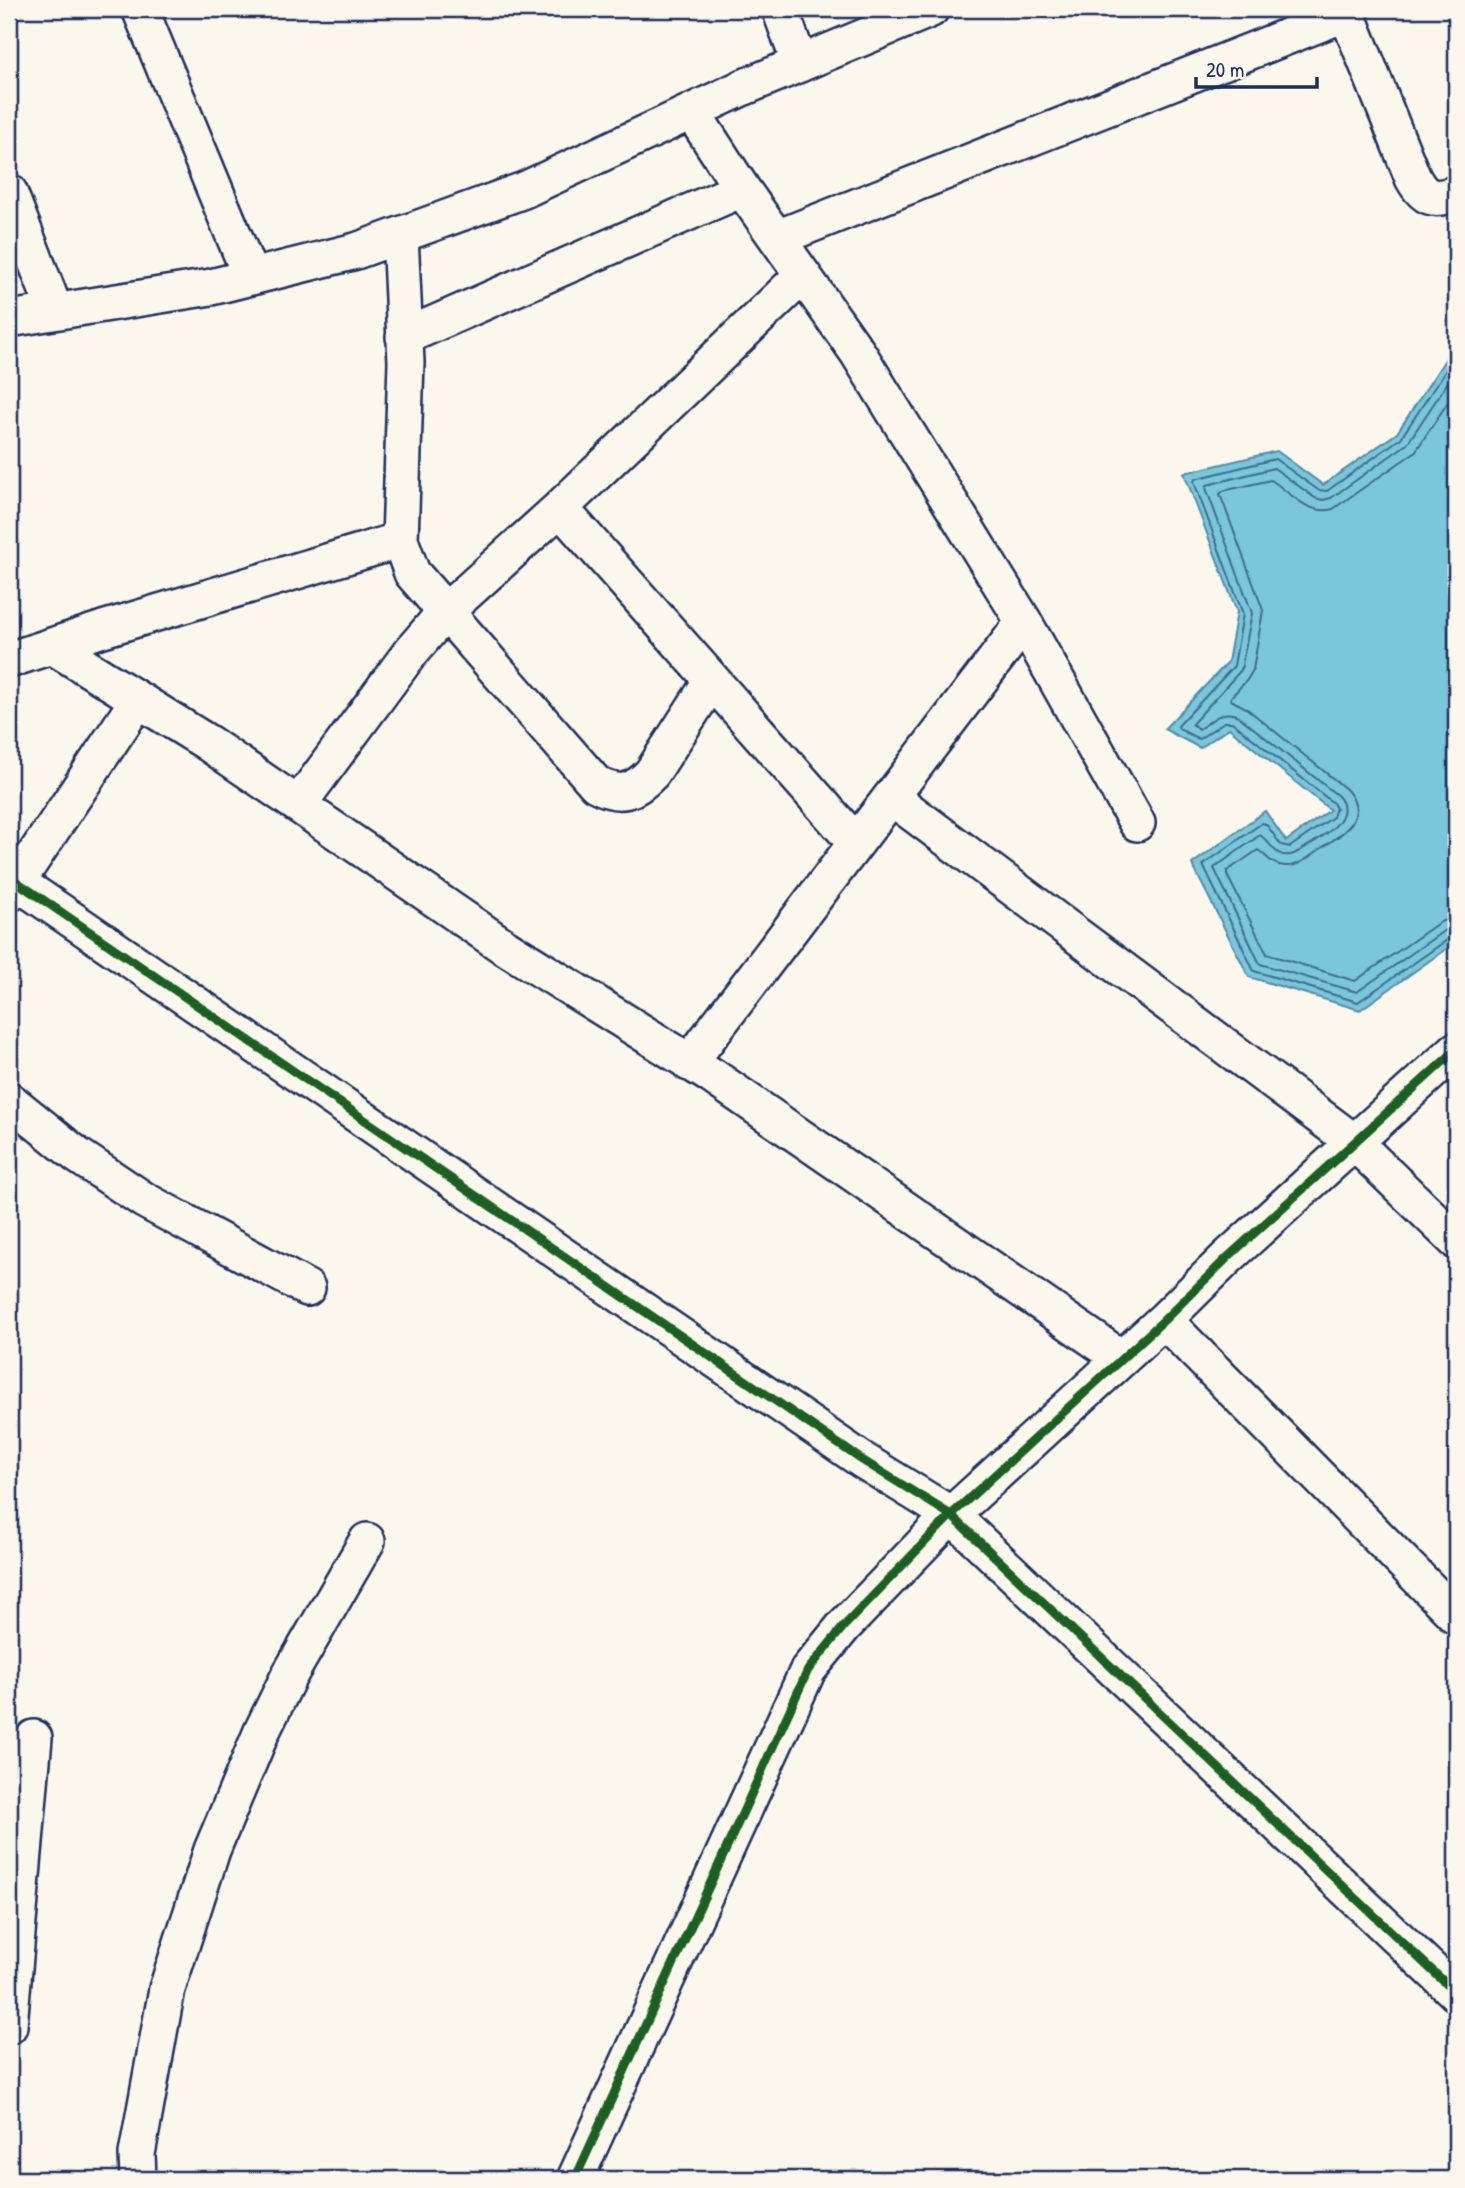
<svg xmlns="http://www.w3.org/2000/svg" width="1465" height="2188" viewBox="0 0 1465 2188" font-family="'Patrick Hand',sans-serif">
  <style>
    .water { fill: #7ac6da; stroke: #548aa8; stroke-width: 2 }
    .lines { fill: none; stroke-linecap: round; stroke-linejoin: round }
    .shore { stroke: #416b90; stroke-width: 2 }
    .minor-casing { stroke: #1b2f5e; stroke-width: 40 }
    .minor { stroke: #fbf7ec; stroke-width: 35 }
    .cycleway-casing { stroke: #fbf7ec; stroke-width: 13 }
    .cycleway { stroke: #1b5e20; stroke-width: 9 }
  </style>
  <rect width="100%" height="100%" fill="#fbf7ec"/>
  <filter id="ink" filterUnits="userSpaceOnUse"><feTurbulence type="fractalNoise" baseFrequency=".0143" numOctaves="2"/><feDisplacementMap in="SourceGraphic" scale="14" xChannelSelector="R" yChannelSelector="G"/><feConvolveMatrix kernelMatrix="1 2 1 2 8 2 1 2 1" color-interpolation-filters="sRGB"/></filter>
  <g filter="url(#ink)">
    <!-- water -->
    <path class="water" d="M 1450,352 L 1456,353 L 1456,942 L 1360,1010 L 1249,977 L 1192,864 L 1265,811 L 1286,841 L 1330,810 L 1229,728 L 1200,748 L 1164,729 L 1228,662 L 1237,612 L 1184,473 L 1277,451 L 1323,485 L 1397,433 Z"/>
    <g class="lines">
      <!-- shore -->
      <path class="shore" d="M 1456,359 L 1452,361 L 1401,438 L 1327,491 L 1318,490 L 1275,459 L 1195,479 L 1194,482 L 1243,614 L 1234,666 L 1178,726 L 1179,729 L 1199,739 L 1224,722 L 1232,722 L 1333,803 L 1336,808 L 1333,817 L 1290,847 L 1281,845 L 1266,824 L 1262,823 L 1203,865 L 1254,971 L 1358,1002 L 1450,938 L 1456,937
        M 1456,370 L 1407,444 L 1331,498 L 1323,500 L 1315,498 L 1274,468 L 1207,485 L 1206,488 L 1252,613 L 1241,670 L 1192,724 L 1199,729 C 1212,721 1221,709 1237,715 L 1338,796 C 1360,820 1312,843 1294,854 C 1275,860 1273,844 1260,835 L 1214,868 L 1260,964 L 1357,992 L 1445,930 L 1456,928
        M 1456,390 L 1415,452 L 1333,509 C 1308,516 1290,492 1271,480 L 1223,491 L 1220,494 L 1263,610 L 1253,670 L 1247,680 L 1231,697 L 1231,700 L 1246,708 L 1346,789 C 1372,817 1341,835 1320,849 C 1310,856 1299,867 1285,866 C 1272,866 1267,856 1258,850 L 1227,871 L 1227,875 L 1267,954 L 1355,981 L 1440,922 L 1456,917"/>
      <defs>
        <path id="minor" d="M 140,9 L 251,277
          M 780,9 L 800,64
          M 1345,9 L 1413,178 C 1425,200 1433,200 1456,194
          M 692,112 L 742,189 L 858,353 L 1024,622 L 1137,823
          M 9,192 L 55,311
          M 400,235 L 406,362 L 400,540 L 412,573 L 596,784 C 620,797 634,792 652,773 L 712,680
          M 777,238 L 1347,13
          M 9,319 L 211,287 L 356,251 L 524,190 L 742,88 L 931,9
          M 404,337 L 742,189
          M 560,508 L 856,843
          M 52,646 L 208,743 L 502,945 L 712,1076 L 1121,1358
          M 9,660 L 103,629 L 400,540
          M 891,797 L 1354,1142 L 1456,1241
          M 298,805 L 410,653 L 446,611 L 560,508 L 803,275
          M 17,882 L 862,1460 L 951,1515 L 1456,1993
          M 9,894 L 138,700
          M 689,1063 L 1024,622
          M 9,1100 L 77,1155 L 144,1200 L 307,1288
          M 1164,1320 L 1456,1616
          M 9,2026 L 34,1738
          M 138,2179 L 137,2154 L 167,1989 L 212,1850 L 262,1731 L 289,1676 L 367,1541
          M 575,2179 L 808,1670 L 844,1626 L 951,1515 L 1164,1320 L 1228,1257 L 1456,1050"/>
      </defs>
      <!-- minor casing -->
      <use href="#minor" class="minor-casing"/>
      <!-- minor -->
      <use href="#minor" class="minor"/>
      <defs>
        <path id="cycleway" d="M 17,882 L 862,1460 L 951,1515 L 1456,1993
          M 575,2179 L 808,1670 L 844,1626 L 951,1515 L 1164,1320 L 1228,1257 L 1456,1050"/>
      </defs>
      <!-- cycleway casing -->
      <use href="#cycleway" class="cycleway-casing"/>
      <!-- cycleway -->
      <use href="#cycleway" class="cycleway"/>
    </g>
  </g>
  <!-- margin -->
  <rect width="1465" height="2188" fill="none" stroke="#fbf7ec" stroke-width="35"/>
  <rect x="18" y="18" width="1430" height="2153" fill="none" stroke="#1b2f5e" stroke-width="2.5" filter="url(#ink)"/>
  <!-- scale -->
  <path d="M1196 77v10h121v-10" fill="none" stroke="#1b2f5e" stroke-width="3.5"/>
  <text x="1206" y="77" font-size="21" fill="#1b2f5e" stroke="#fbf7ec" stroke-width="5" paint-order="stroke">20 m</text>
</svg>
